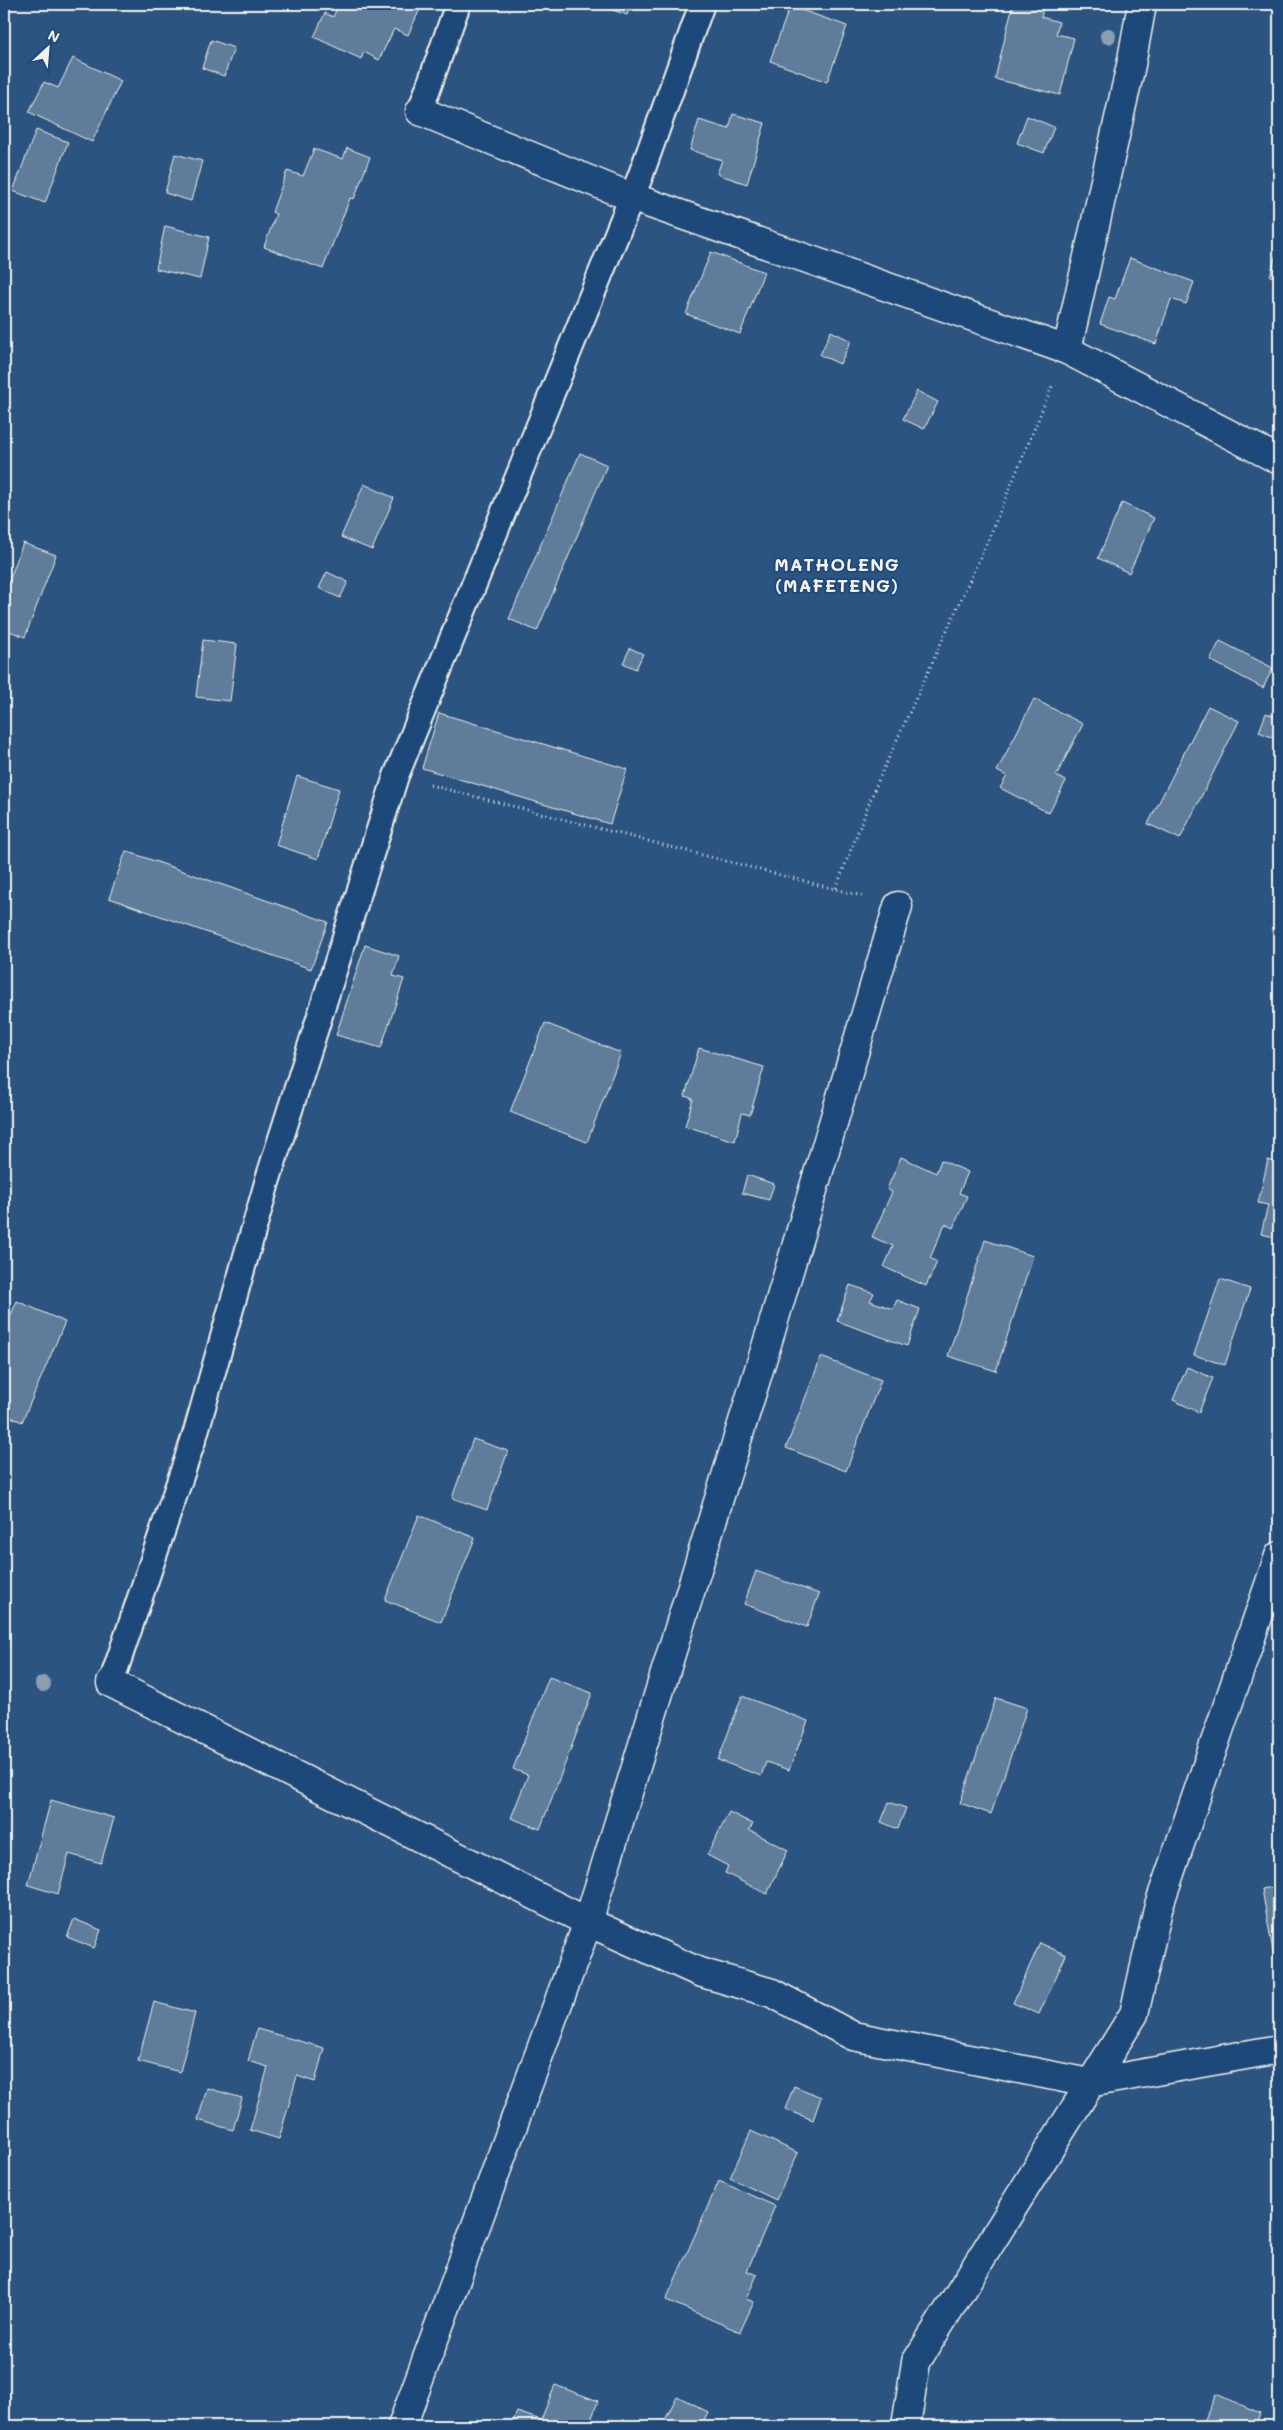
<svg xmlns="http://www.w3.org/2000/svg" width="1283" height="2430" viewBox="0 0 1283 2430" font-family="Mali,sans-serif">
  <style>
    .building { fill: #5e7b9a; stroke: #f4f1e8 }
    .lines { fill: none; stroke-linecap: round; stroke-linejoin: round }
    .service-casing { stroke: #f4f1e8; stroke-width: 28 }
    .minor-casing { stroke: #f4f1e8; stroke-width: 31 }
    .path { stroke: #f4f1e8; stroke-width: 3; stroke-dasharray: 1 4; stroke-linecap: butt }
    .service { stroke: #1f4a7a; stroke-width: 24 }
    .minor { stroke: #1f4a7a; stroke-width: 28 }
    .tree { fill: #8c9fb2 }
    .labels { text-anchor: middle; dominant-baseline: central; stroke-width: 4; stroke-linejoin: round; paint-order: stroke }
    .district-label { font-size: 18px; font-weight: bold; letter-spacing: 1px; fill: #f4f1e8; stroke: #1f4a7a }
  </style>
  <rect width="100%" height="100%" fill="#2c5481"/>
  <filter id="ink" filterUnits="userSpaceOnUse"><feTurbulence type="fractalNoise" baseFrequency=".02" numOctaves="2"/><feDisplacementMap in="SourceGraphic" scale="10" xChannelSelector="R" yChannelSelector="G"/><feConvolveMatrix kernelMatrix="1 2 1 2 8 2 1 2 1" color-interpolation-filters="sRGB"/></filter>
  <g filter="url(#ink)">
    <!-- building -->
    <path class="building" d="M 339,4 L 409,4 L 420,9 L 408,35 L 394,29 L 379,60 L 364,52 L 361,59 L 314,37 L 325,13 L 333,17 Z
      M 595,4 L 631,4 L 627,15 Z
      M 1013,4 L 1024,4 L 1043,8 L 1041,17 L 1059,22 L 1056,34 L 1074,38 L 1060,95 L 995,79 Z
      M 790,6 L 847,26 L 827,82 L 770,61 Z
      M 211,40 L 234,48 L 224,76 L 202,68 Z
      M 73,58 L 121,81 L 92,142 L 29,112 L 44,82 L 58,88 Z
      M 733,114 L 765,123 L 747,184 L 717,174 L 722,160 L 690,150 L 699,120 L 729,129 Z
      M 1027,116 L 1054,127 L 1044,153 L 1017,143 Z
      M 36,130 L 68,142 L 45,203 L 13,191 Z
      M 347,148 L 370,157 L 354,199 L 350,198 L 323,269 L 264,247 L 276,214 L 272,212 L 287,171 L 303,176 L 314,149 L 343,159 Z
      M 175,154 L 202,161 L 191,201 L 165,193 Z
      M 165,226 L 209,237 L 200,279 L 156,269 Z
      M 1279,243 L 1279,278 L 1270,276 Z
      M 711,252 L 764,272 L 740,334 L 686,314 Z
      M 1130,258 L 1194,282 L 1186,304 L 1171,299 L 1156,344 L 1100,324 L 1109,297 L 1115,299 Z
      M 831,331 L 851,341 L 840,364 L 820,355 Z
      M 917,391 L 938,402 L 924,429 L 903,419 Z
      M 580,453 L 607,465 L 537,631 L 509,619 Z
      M 364,484 L 394,498 L 372,550 L 341,537 Z
      M 1122,503 L 1154,518 L 1129,573 L 1098,558 Z
      M 23,543 L 56,555 L 25,637 L 4,629 L 4,595 Z
      M 327,572 L 348,582 L 340,598 L 319,588 Z
      M 203,640 L 237,644 L 230,701 L 196,697 Z
      M 1220,641 L 1273,668 L 1263,688 L 1210,660 Z
      M 630,648 L 643,654 L 636,669 L 623,663 Z
      M 1034,699 L 1083,724 L 1056,776 L 1066,781 L 1049,813 L 1000,788 L 1007,776 L 997,771 Z
      M 1208,706 L 1239,721 L 1180,839 L 1148,824 Z
      M 439,713 L 627,769 L 610,824 L 422,768 Z
      M 1266,713 L 1279,718 L 1274,738 L 1259,732 Z
      M 297,776 L 339,789 L 318,859 L 276,845 Z
      M 126,851 L 328,922 L 311,969 L 109,898 Z
      M 365,945 L 399,956 L 393,976 L 404,979 L 381,1048 L 336,1035 Z
      M 545,1023 L 621,1053 L 587,1142 L 510,1112 Z
      M 699,1048 L 764,1067 L 750,1115 L 742,1113 L 735,1141 L 685,1126 L 693,1099 L 685,1096 Z
      M 901,1157 L 936,1173 L 941,1160 L 968,1172 L 959,1193 L 967,1196 L 953,1228 L 945,1224 L 930,1258 L 937,1262 L 926,1286 L 884,1267 L 893,1246 L 872,1237 L 892,1192 L 887,1189 Z
      M 1268,1160 L 1279,1163 L 1279,1238 L 1261,1234 L 1268,1205 L 1258,1203 Z
      M 747,1175 L 774,1184 L 769,1200 L 742,1193 Z
      M 985,1240 L 1033,1256 L 996,1371 L 948,1356 Z
      M 1220,1279 L 1250,1289 L 1225,1365 L 1194,1355 Z
      M 850,1285 L 874,1293 L 870,1301 L 893,1309 L 897,1300 L 920,1309 L 907,1346 L 837,1321 Z
      M 17,1301 L 65,1322 L 22,1422 L 4,1414 L 4,1331 Z
      M 821,1357 L 881,1380 L 846,1471 L 786,1448 Z
      M 1187,1367 L 1213,1378 L 1199,1412 L 1173,1400 Z
      M 473,1439 L 508,1451 L 487,1510 L 452,1498 Z
      M 419,1515 L 475,1538 L 441,1622 L 385,1600 Z
      M 756,1571 L 819,1594 L 807,1627 L 744,1604 Z
      M 549,1677 L 592,1693 L 540,1829 L 511,1818 L 528,1775 L 513,1769 Z
      M 742,1696 L 808,1721 L 789,1770 L 766,1762 L 761,1776 L 718,1760 Z
      M 996,1698 L 1027,1708 L 991,1814 L 960,1803 Z
      M 51,1800 L 114,1818 L 101,1863 L 69,1854 L 58,1894 L 28,1885 Z
      M 889,1802 L 906,1808 L 898,1829 L 881,1822 Z
      M 729,1812 L 753,1824 L 749,1830 L 788,1850 L 767,1894 L 725,1873 L 728,1866 L 707,1855 Z
      M 1279,1886 L 1279,1956 L 1274,1957 L 1262,1889 Z
      M 74,1919 L 101,1930 L 94,1948 L 67,1937 Z
      M 1040,1943 L 1066,1955 L 1039,2014 L 1013,2003 Z
      M 154,2002 L 195,2013 L 180,2072 L 138,2061 Z
      M 257,2029 L 324,2048 L 315,2082 L 297,2076 L 279,2139 L 250,2130 L 268,2067 L 248,2061 Z
      M 794,2086 L 821,2097 L 813,2120 L 785,2109 Z
      M 207,2088 L 242,2098 L 233,2130 L 198,2120 Z
      M 751,2131 L 798,2153 L 776,2200 L 730,2178 Z
      M 719,2181 L 775,2206 L 747,2271 L 757,2275 L 746,2299 L 754,2302 L 740,2332 L 666,2300 Z
      M 555,2385 L 598,2401 L 589,2426 L 511,2426 L 517,2412 L 541,2420 Z
      M 1216,2394 L 1260,2413 L 1255,2426 L 1202,2426 Z
      M 677,2396 L 708,2412 L 701,2426 L 662,2426 Z"/>
    <g class="lines">
      <defs>
        <path id="service" d="M 420,111 L 458,4
          M 111,1683 L 195,1435 L 268,1179 L 396,776 L 640,177 L 702,4"/>
        <path id="minor" d="M 420,111 L 631,197 L 1067,350 L 1279,460
          M 1067,350 L 1131,65 L 1142,4
          M 111,1683 L 588,1922 L 699,1972 L 772,1993 L 853,2036 L 1089,2083 L 1279,2049
          M 402,2426 L 588,1922 L 770,1334 L 898,906
          M 906,2426 L 916,2362 L 1134,2014 L 1159,1905 L 1279,1556"/>
      </defs>
      <!-- service casing -->
      <use href="#service" class="service-casing"/>
      <!-- minor casing -->
      <use href="#minor" class="minor-casing"/>
      <!-- path -->
      <path class="path" d="M 430,785 L 862,896
        M 836,888 L 875,788 L 988,540 L 1053,384"/>
      <!-- service -->
      <use href="#service" class="service"/>
      <!-- minor -->
      <use href="#minor" class="minor"/>
    </g>
    <!-- trees -->
    <g class="tree">
      <circle cx="1108" cy="36" r="8"/>
      <circle cx="43" cy="1684" r="8"/>
    </g>
  </g>
  <g class="labels">
    <!-- district labels -->
    <g class="district-label">
      <text x="837" y="564">MATHOLENG<tspan x="837" dy="21">(MAFETENG)</tspan></text>
    </g>
  </g>
  <!-- margin -->
  <rect width="1283" height="2430" fill="none" stroke="#1f4a7a" stroke-width="20"/>
  <rect x="10" y="10" width="1263" height="2410" fill="none" stroke="#f4f1e8" stroke-width="2" filter="url(#ink)"/>
  <!-- north arrow -->
  <g transform="translate(48 48) rotate(26)" stroke="#1f4a7a" stroke-width="4" paint-order="stroke">
  <path d="M0-4L9 19L0 12L-9 19Z" fill="#f4f1e8"/>
  <text y="-8" font-size="14" font-weight="bold" text-anchor="middle" fill="#f4f1e8">N</text>
  </g>
</svg>
